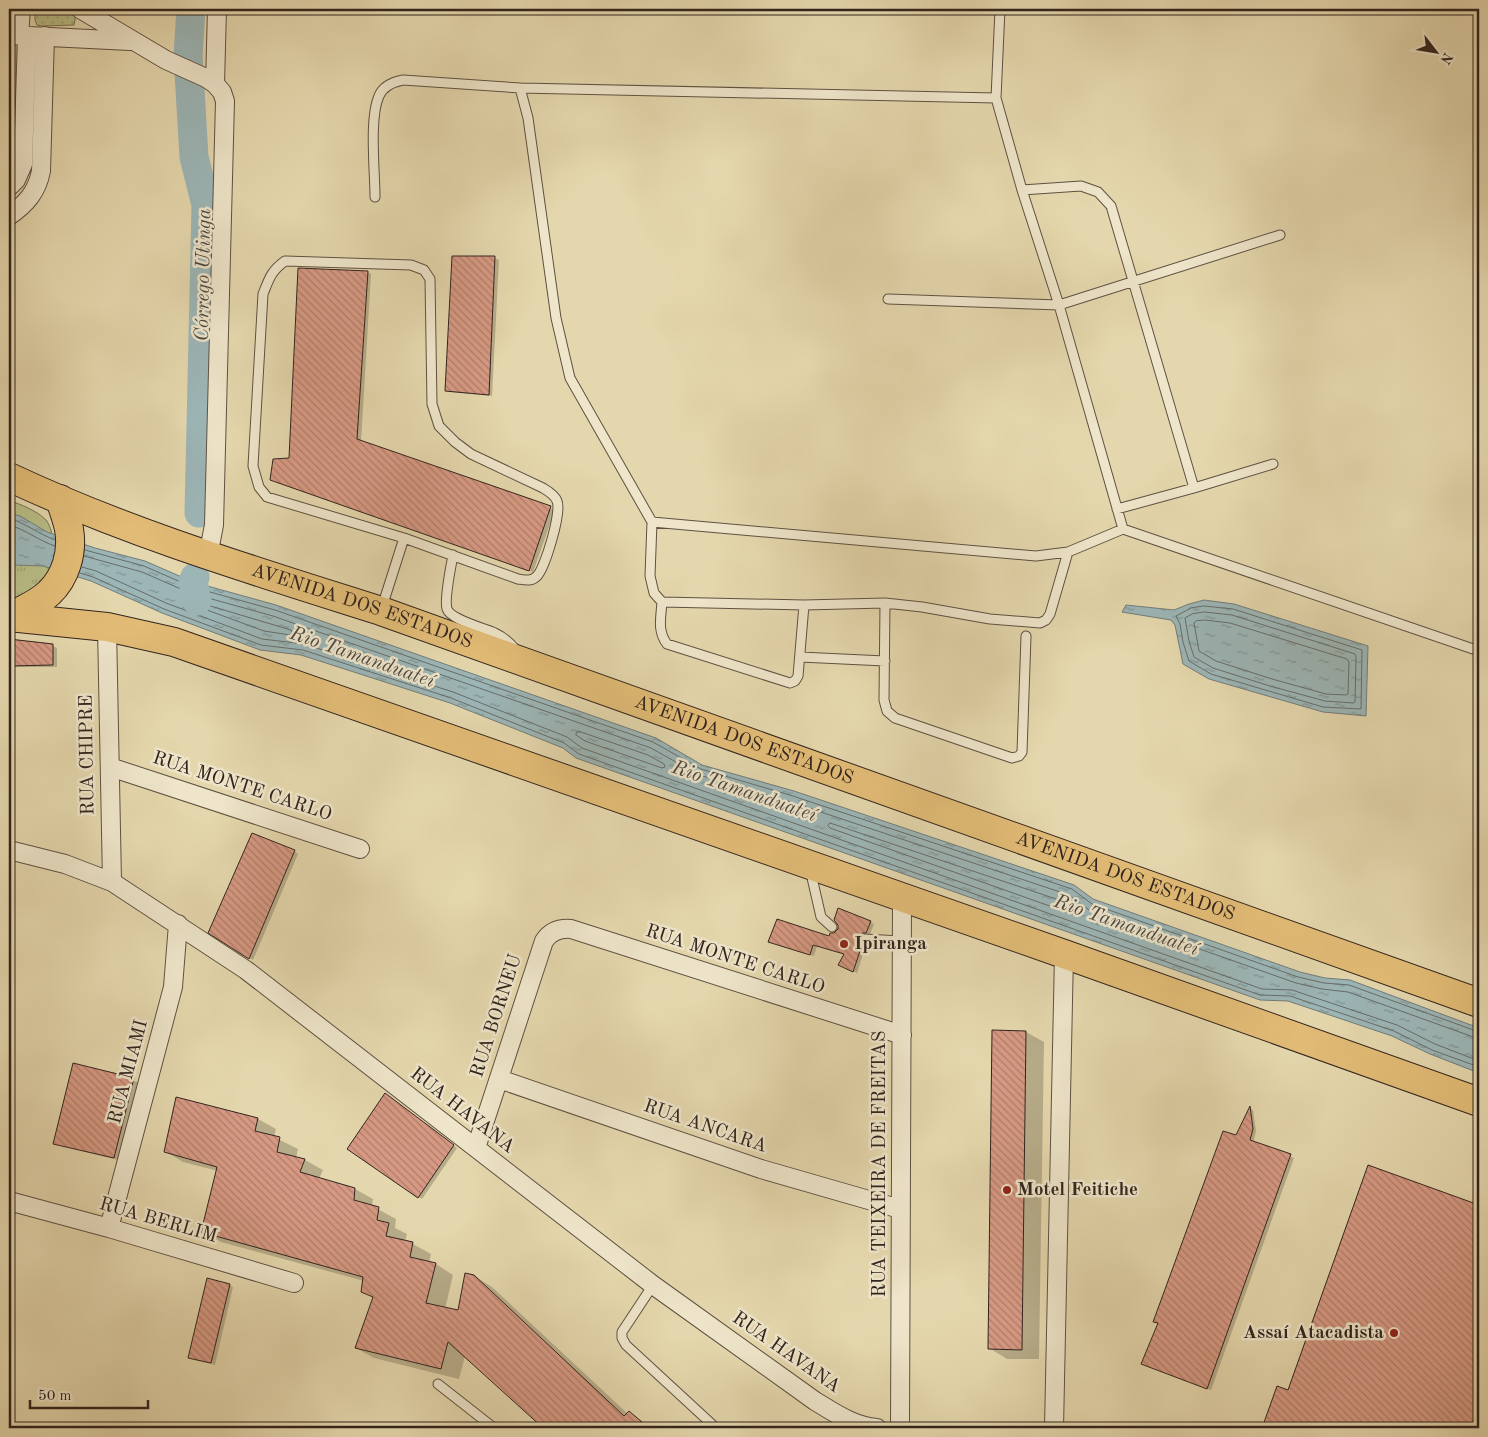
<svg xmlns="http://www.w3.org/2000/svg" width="1488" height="1437" viewBox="0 0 1488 1437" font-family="'Old Standard TT',serif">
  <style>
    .grass { fill: url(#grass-tufts); stroke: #757052 }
    .park { fill: url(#park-dots); stroke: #757052 }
    .water { fill: url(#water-ripples); stroke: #717c7a }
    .shadow { fill: #0003 }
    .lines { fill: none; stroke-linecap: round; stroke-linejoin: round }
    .shore { stroke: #666d6a; stroke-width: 1 }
    .river { stroke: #9cb6b7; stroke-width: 29 }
    .building { fill: url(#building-back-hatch); stroke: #31241e }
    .lane-casing { stroke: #5e5142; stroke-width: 11 }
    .street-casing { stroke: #5e5142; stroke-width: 20 }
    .highway-casing { stroke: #31241e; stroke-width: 30 }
    .lane { stroke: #eee5ca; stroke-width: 9 }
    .street { stroke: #eee5ca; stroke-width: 18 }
    .highway { stroke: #e2bc76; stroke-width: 28 }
    .poi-dot { fill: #8f2418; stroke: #eee5ca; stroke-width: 2 }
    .labels { text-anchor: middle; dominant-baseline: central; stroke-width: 5; stroke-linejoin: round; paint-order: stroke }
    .street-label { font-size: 19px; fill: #31241e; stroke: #eee5ca }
    .poi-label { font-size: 19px; font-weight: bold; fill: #31241e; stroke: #eee5ca; text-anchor: start }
    .water-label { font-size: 20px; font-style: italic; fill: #4c4844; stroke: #eee5ca }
  </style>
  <defs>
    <pattern id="grass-tufts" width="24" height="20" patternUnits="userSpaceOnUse" patternTransform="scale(1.25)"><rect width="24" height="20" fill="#b9bd86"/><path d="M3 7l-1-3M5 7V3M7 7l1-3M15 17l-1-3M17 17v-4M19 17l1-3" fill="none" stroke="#a0a273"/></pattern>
    <pattern id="park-dots" width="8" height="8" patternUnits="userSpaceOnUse" patternTransform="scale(1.25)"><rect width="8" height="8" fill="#b9bd86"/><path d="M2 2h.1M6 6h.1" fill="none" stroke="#a0a273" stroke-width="1.8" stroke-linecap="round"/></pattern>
    <pattern id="water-ripples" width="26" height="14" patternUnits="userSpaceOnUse" patternTransform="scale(1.25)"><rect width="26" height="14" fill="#9cb6b7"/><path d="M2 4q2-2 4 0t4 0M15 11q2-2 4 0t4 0" fill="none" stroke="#809494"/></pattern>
    <pattern id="building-back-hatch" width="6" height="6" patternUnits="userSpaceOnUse" patternTransform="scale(1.25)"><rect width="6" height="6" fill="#d79983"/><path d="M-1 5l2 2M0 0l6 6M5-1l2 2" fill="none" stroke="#af7d6b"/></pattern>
  </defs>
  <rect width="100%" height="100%" fill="#e5d7ad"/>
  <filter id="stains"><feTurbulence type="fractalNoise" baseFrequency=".004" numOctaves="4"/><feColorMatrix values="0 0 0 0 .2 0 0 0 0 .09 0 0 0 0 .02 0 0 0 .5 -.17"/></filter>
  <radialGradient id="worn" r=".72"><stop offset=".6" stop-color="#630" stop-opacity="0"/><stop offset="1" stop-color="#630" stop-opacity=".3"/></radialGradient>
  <!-- grass -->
  <path class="grass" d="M 9,500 C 21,505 36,510 46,520 C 56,533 55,561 47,575 C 41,587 22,598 9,598 Z"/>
  <!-- park -->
  <path class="park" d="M 35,9 L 69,9 L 76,14 L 74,25 L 42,26 L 37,25 L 35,20 Z
    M 9,41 L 14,42 L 18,46 L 16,164 L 9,176 Z"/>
  <!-- water -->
  <path class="water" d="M 9,513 L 20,516 L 47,532 L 95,548 L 145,561 L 193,582 L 276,605 L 656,738 L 702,765 L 794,791 L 1074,885 L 1093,899 L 1300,972 L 1325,978 L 1350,980 L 1479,1028 L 1479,1073 L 1430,1054 L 1392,1036 L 1288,1001 L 1260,1000 L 576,758 L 563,748 L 450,703 L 301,655 L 260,650 L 162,613 L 91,581 L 43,566 L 14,565 L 9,563 Z
    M 1204,600 L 1234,604 L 1368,646 L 1366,716 L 1323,712 L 1209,679 L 1183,664 L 1175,625 L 1171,620 L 1122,612 L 1126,605 L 1174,610 L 1189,604 Z"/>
  <!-- shadow -->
  <path class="shadow" d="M 453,257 L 495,258 L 499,260 L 492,396 L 450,392 L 446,390 Z
    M 368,272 L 371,274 L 361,442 L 555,510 L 533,572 L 275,482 L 290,459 Z
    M 9,640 L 53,646 L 57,648 L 57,667 L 9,667 Z
    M 294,851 L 298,854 L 253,960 L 210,932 Z
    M 870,922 L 874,924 L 870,934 L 866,935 L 862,938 L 862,945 L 865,948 L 857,973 L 844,967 L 846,955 L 817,946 L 814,956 L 770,942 L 830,937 Z
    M 1026,1032 L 1044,1042 L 1039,1359 L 1007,1359 L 989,1348 Z
    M 74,1065 L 138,1082 L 118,1160 L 54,1144 Z
    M 389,1097 L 457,1148 L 422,1199 L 418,1197 Z
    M 177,1098 L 258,1119 L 276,1129 L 274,1137 L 298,1149 L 296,1158 L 305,1160 L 323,1170 L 319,1179 L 355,1189 L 373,1199 L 372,1206 L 396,1219 L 395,1228 L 407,1234 L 405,1242 L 413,1244 L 431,1254 L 429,1263 L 436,1264 L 453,1275 L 445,1309 L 459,1312 L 474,1276 L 492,1287 L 628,1414 L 629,1413 L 653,1428 L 545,1428 L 465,1356 L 459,1379 L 374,1358 L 356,1348 L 373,1298 L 362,1291 L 364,1281 L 221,1242 L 203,1232 L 218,1171 L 183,1162 L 165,1151 Z
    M 1250,1108 L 1253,1110 L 1256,1131 L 1253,1143 L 1294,1158 L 1211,1390 L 1146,1366 L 1159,1324 L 1155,1321 Z
    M 1369,1167 L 1479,1206 L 1479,1428 L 1263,1428 L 1278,1388 L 1288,1391 Z
    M 230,1285 L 233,1287 L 215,1365 L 194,1360 L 190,1358 Z"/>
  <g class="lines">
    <!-- shore -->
    <path class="shore" d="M 9,518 C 25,523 39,534 55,540
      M 9,525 C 25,529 39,541 55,546
      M 85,550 L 144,566 L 192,587 L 275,610 L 653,742 L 701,769 L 793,796 L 1072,889 L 1092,904 L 1298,977 L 1324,983 L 1349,985 L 1479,1032
      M 84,556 L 142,572 L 190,593 L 273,616 L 651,748 L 699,775 L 791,802 L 1069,895 L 1089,910 L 1296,983 L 1322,989 L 1348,992 L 1479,1039
      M 82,567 L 96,571 L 166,603 L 262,639 L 304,644 L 453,692 L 567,737 L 582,748 L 1262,989 L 1292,990 L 1397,1025 L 1435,1044 L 1479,1061
      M 80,573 L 93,577 L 164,609 L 261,645 L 303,650 L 451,698 L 564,743 L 579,754 L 1260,995 L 1290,996 L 1394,1031 L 1432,1050 L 1479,1067
      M 207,605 L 291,630 L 292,633 L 290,635 L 264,631 L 207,610 L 205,608 Z
      M 1204,606 L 1233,609 L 1362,650 L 1361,709 L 1323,707 L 1211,674 L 1189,661 L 1183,642 L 1180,624 L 1176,616 L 1191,608 Z
      M 1204,612 L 1232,615 L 1355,654 L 1356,656 L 1355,702 L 1353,703 L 1325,701 L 1270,686 L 1213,668 L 1194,657 L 1189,641 L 1185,618 L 1192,614 Z
      M 1205,620 L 1230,623 L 1347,659 L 1349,662 L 1348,694 L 1346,695 L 1326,694 L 1272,679 L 1216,661 L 1199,651 L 1194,623 L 1196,621 Z
      M 578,731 L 648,755 L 664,764 L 665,767 L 662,768 L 585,741 L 576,735 Z
      M 830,823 L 1065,902 L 1077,911 L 1078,913 L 1075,915 L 830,828 L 828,826 Z"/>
    <!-- river -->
    <path class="river" d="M 191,9 L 188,55 L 194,157 L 206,205 L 199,513
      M 195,577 L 193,582 L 197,601"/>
  </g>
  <!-- building -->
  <path class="building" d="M 452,256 L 495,256 L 489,395 L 445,391 Z
    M 298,268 L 368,271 L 357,439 L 551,506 L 529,571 L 270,480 L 273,459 L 289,458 Z
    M 9,639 L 53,644 L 53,665 L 9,666 Z
    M 252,833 L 295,850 L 249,959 L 208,933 Z
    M 838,908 L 871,921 L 866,933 L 862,933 L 859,936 L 858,941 L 862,945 L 853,972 L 838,965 L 844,954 L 813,945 L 810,955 L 768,942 L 777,919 L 829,936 L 830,933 L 834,933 L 838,929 L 838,925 L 834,920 Z
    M 992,1030 L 1026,1031 L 1022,1350 L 988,1349 Z
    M 73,1063 L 134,1078 L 114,1158 L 53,1144 Z
    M 385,1093 L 454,1145 L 418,1198 L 347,1149 Z
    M 176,1097 L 258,1118 L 255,1131 L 280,1137 L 277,1152 L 305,1159 L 300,1172 L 355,1188 L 354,1200 L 379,1207 L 377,1220 L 389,1223 L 386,1236 L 413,1242 L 410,1257 L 436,1263 L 426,1303 L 458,1310 L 465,1273 L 474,1275 L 624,1416 L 629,1411 L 649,1428 L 543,1428 L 448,1342 L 441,1369 L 355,1348 L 373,1297 L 361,1292 L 363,1277 L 201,1232 L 217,1167 L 164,1152 Z
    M 1250,1106 L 1253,1129 L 1250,1140 L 1291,1154 L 1207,1389 L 1141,1364 L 1158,1323 L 1153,1322 L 1223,1131 L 1236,1135 Z
    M 1368,1165 L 1479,1205 L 1479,1428 L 1262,1428 L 1277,1386 L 1288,1390 Z
    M 207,1278 L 230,1284 L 211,1363 L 188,1358 Z"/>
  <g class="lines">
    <defs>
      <path id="lane" d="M 1000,9 L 996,98 L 1022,190 L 1059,305 L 1123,529
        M 520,88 L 996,98
        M 1022,190 L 1081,186 L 1098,192 L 1111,206 L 1194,488 L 1117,509
        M 375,197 C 375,172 369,118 379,96 C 383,86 393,82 403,80 L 520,88 L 528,118 L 556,318 L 570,378 L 652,522 L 1036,556 L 1068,552 L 1123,529 L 1479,651
        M 285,261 L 411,265 L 424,270 L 430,279 L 432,404 L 439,426 L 455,442 L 471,454 L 543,488 C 548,491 555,495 557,501 C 562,512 545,568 537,576 C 531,582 525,580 518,579 L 404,538 L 267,497 L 259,487 L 253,466 L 263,294 C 269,279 271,271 285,261 Z
        M 888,299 L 1059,305 L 1280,235
        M 1194,488 L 1273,464
        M 652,522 L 650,576 L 654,593 L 662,602 L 804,605 L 885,603 L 922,607 L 990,619 L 1040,623 L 1046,620 L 1050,614 L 1068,552
        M 453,555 C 451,566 444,599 447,609 C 451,620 484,628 495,633 C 504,637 510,643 516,650
        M 662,602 C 661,617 657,631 667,644 L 790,683 L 795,681 L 798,676 L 804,605
        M 885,603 L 884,700 L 887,711 L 895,718 L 1012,758 L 1019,756 L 1022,752 L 1026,636
        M 382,607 L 404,538
        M 800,657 L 885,661
        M 810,869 L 821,917 L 832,927
        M 864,939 L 901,941
        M 653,1285 L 622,1332 L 622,1338 L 626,1345 L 716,1428
        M 438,1384 L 494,1428"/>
      <path id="street" d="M 80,9 L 166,60 L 206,78 L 215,84 L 222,92 L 225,101 L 214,525 L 208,556
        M 9,35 L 130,41
        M 19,35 L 21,9
        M 215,84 L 217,9
        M 9,187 L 16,180 L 23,164 L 27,36
        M 9,216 C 26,204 37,192 41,171 L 45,36
        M 107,627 L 112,882
        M 110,767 L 360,849
        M 9,850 L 65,864 L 112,882 L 246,970 L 653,1285 L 815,1401 C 835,1413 853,1426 877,1428
        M 499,1079 L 761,1169 L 900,1209
        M 476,1148 L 544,941 C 550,932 559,928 571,929 L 902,1035
        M 9,1201 L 109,1228 L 294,1283
        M 109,1228 L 173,987 L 178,924
        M 900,1428 L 902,899
        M 1054,1428 L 1064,954"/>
      <g id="highway">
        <path id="s1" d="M 9,477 C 128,533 255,571 381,611 L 1479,1003"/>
        <path d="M 9,617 L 107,627 L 174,642 L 1064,954 L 1479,1102"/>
        <path d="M 9,617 C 22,610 38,604 49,593 C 66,577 73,552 69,529 C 67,519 63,509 60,499"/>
      </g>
    </defs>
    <!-- lane casing -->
    <use href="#lane" class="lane-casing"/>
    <!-- street casing -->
    <use href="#street" class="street-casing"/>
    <!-- highway casing -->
    <use href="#highway" class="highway-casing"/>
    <!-- lane -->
    <use href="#lane" class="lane"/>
    <!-- street -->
    <use href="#street" class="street"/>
    <!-- highway -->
    <use href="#highway" class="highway"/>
  </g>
  <!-- markers -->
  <g class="poi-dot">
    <circle cx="844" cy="944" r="5"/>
    <circle cx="1007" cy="1190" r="5"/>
    <circle cx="1394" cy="1333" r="5"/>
  </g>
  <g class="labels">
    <!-- street labels -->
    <g class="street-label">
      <text stroke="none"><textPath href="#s1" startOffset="376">AVENIDA DOS ESTADOS</textPath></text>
      <text stroke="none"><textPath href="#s1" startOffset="781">AVENIDA DOS ESTADOS</textPath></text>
      <text transform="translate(88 755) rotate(-91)">RUA CHIPRE</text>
      <text transform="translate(242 787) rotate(18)">RUA MONTE CARLO</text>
      <text stroke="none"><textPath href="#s1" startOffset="1186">AVENIDA DOS ESTADOS</textPath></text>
      <text transform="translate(735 960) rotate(18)">RUA MONTE CARLO</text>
      <text transform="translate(497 1016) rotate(-72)">RUA BORNEU</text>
      <text transform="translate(129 1072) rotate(-75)">RUA MIAMI</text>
      <text transform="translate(462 1111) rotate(38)">RUA HAVANA</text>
      <text transform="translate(705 1127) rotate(19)">RUA ANCARA</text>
      <text transform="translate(880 1164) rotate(-90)">RUA TEIXEIRA DE FREITAS</text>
      <text transform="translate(158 1221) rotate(16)">RUA BERLIM</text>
      <text transform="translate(786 1353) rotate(35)">RUA HAVANA</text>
    </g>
    <!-- poi labels -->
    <g class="poi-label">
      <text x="854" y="944">Ipiranga</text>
      <text x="1017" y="1190">Motel Feitiche</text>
      <text x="1384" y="1333" text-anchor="end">Assaí Atacadista</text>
    </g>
    <!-- water labels -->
    <g class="water-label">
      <text transform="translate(204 275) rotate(-89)">Córrego Utinga</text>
      <text transform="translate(362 658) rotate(19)">Rio Tamanduateí</text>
      <text transform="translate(744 792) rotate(19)">Rio Tamanduateí</text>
      <text transform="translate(1126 926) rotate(19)">Rio Tamanduateí</text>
    </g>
  </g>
  <!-- margin -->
  <rect width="1488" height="1437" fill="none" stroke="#e5d7ad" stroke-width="30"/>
  <rect x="10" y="10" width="1468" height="1417" fill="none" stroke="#31241e" stroke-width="2.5"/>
  <rect x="15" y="15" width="1458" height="1407" fill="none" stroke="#31241e"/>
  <!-- north arrow -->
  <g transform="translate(1436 52) rotate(121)" stroke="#eee5ca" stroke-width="4" paint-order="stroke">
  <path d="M0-4L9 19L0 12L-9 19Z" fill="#31241e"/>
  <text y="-8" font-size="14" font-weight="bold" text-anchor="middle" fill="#31241e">N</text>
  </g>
  <!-- scale -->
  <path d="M30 1400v8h118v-8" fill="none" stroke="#31241e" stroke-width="2.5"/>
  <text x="38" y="1400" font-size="15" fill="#31241e" stroke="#eee5ca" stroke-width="4" paint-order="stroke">50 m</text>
  <rect width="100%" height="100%" filter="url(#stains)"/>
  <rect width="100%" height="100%" fill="url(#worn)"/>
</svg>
